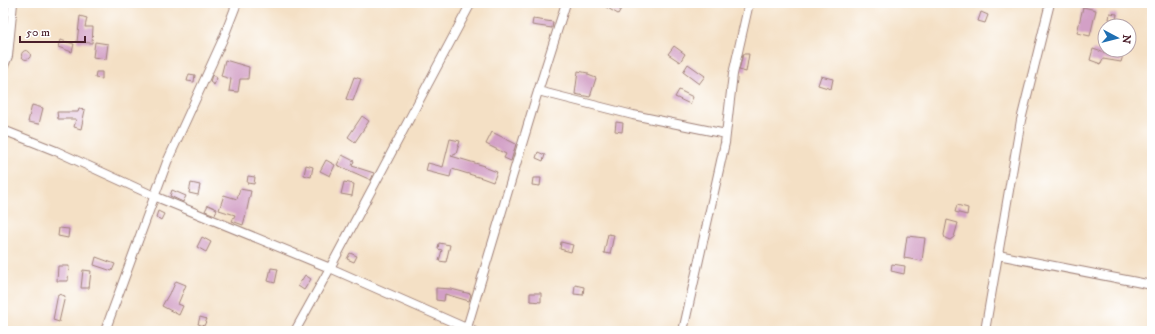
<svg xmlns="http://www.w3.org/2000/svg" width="1155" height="334" viewBox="0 0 1155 334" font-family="'IM FELL DW Pica',serif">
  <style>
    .building { fill: #d3a0c6 }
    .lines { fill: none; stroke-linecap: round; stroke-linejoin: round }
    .minor-casing { stroke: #9f8078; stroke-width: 10 }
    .minor { stroke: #fff; stroke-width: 8 }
  </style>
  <rect width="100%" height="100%" fill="#fff"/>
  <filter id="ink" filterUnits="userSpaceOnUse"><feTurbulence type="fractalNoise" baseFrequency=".025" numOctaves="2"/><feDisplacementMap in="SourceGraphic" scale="8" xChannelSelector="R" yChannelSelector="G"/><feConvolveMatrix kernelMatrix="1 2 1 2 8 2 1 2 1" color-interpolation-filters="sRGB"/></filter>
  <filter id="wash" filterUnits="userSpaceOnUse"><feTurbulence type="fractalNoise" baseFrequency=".012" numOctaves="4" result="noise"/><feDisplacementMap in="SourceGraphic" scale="16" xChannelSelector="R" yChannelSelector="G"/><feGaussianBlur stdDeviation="0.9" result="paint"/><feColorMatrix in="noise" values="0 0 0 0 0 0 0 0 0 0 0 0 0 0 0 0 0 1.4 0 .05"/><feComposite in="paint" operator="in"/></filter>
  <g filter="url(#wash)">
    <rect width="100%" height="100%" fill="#f4e0c5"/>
    <g id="blocks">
      <!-- building -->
      <path class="building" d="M 599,3 L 616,3 L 622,7 L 618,14 Z
        M 1083,7 L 1096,10 L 1090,36 L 1077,33 Z
        M 981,12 L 988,15 L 985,23 L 978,21 Z
        M 1110,13 L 1117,14 L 1116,21 L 1109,19 Z
        M 80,16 L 87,18 L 85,27 L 93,27 L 92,43 L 77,42 Z
        M 533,19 L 553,22 L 552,28 L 532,25 Z
        M 60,40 L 74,44 L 72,52 L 58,47 Z
        M 95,42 L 108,44 L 106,59 L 93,57 Z
        M 674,46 L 685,54 L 680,62 L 668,54 Z
        M 1093,49 L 1102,52 L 1123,55 L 1121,62 L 1103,59 L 1101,64 L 1090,60 Z
        M21.5 55a4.5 4.5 0 1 1 9 0a4.5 4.5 0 1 1-9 0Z
        M 743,54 L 749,54 L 746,72 L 739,70 Z
        M 225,60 L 249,67 L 248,79 L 240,79 L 238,92 L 229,91 L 231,79 L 221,76 Z
        M 688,64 L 705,76 L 699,84 L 683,72 Z
        M 578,71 L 588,73 L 588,75 L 596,78 L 590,97 L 575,94 Z
        M 96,72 L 102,72 L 102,79 L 95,78 Z
        M 189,74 L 195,75 L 194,82 L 187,81 Z
        M 212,75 L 217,78 L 214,85 L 210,82 Z
        M 821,76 L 833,79 L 831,89 L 818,85 Z
        M 354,77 L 361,79 L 353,101 L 346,99 Z
        M 679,90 L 693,97 L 690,104 L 675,97 Z
        M 32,105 L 43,108 L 39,124 L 28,122 Z
        M 79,109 L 85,110 L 81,129 L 74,127 L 76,119 L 58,119 L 57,112 L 78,112 Z
        M 362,116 L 369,121 L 355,142 L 348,137 Z
        M 616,122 L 623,123 L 622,132 L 615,131 Z
        M 492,132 L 516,144 L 511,161 L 504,158 L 506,154 L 486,144 Z
        M 450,139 L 460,141 L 456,154 L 451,156 L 485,166 L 484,167 L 497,172 L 493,182 L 482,178 L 452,169 L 450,177 L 426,171 L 428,163 L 443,167 Z
        M 538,152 L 545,155 L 543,161 L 536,158 Z
        M 342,155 L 354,161 L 352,166 L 374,173 L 371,180 L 337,165 Z
        M 326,160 L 335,165 L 330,176 L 320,171 Z
        M 306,165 L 313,167 L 311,177 L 304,175 Z
        M 248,176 L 255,177 L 254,184 L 247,183 Z
        M 533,178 L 541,178 L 540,186 L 532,185 Z
        M 344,182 L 354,184 L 352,196 L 341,194 Z
        M 191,183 L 200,185 L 198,195 L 189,193 Z
        M 240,189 L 251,191 L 246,214 L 243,225 L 232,221 L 235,215 L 219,210 L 224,195 L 237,199 Z
        M 172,190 L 186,196 L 183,202 L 170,196 Z
        M 208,205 L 217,209 L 215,215 L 205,211 Z
        M 957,205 L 968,208 L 967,215 L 955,212 Z
        M 158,211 L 164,214 L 161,220 L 156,217 Z
        M 947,220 L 958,223 L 954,237 L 950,240 L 945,238 L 944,235 Z
        M 59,228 L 69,229 L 68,238 L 58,236 Z
        M 608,234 L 614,235 L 610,254 L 604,253 Z
        M 907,236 L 925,238 L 922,261 L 904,258 Z
        M 202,237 L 211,242 L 206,252 L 197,247 Z
        M 561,242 L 573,245 L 571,252 L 560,249 Z
        M 439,243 L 450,245 L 446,262 L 439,261 L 442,250 L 438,249 Z
        M 350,253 L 357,256 L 354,262 L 347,259 Z
        M 96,257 L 115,264 L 112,271 L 94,265 Z
        M 892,264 L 905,266 L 904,274 L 891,271 Z
        M 58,266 L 69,266 L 68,281 L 57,281 Z
        M 271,268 L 278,269 L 275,283 L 268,281 Z
        M 83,270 L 91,271 L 89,288 L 81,288 Z
        M 305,275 L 311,279 L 304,290 L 298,286 Z
        M 176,281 L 186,285 L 178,304 L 183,306 L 179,315 L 162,306 L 170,292 L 171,292 Z
        M 575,285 L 584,287 L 583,295 L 574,294 Z
        M 436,288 L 451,289 L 471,294 L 469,301 L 445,294 L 444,301 L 436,300 Z
        M 530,293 L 541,293 L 541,302 L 530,301 Z
        M 58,294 L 65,296 L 59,322 L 53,320 Z
        M 200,317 L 207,319 L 204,326 L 198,324 Z"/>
    </g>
  </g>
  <g filter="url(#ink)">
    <use href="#blocks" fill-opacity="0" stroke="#9f8078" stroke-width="1"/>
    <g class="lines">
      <defs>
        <path id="minor" d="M 3,68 L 8,56 L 13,3
          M 538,91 L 633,115 L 726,134
          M 3,130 L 56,151 L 154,196 L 330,268 L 473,331
          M 998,255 L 1152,285
          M 105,331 L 167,162 L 223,39 L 237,3
          M 295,331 L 330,268 L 471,3
          M 466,331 L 535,101 L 566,3
          M 683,331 L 725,143 L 733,74 L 749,3
          M 985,331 L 1021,120 L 1050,3"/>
      </defs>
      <!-- minor casing -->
      <use href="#minor" class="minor-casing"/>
      <!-- minor -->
      <use href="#minor" class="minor"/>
    </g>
  </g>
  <!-- margin -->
  <rect width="1155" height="334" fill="none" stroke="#fff" stroke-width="16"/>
  <!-- north arrow -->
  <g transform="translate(1117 38) rotate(97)"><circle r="19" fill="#ffffff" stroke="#b7a5aa"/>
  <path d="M0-3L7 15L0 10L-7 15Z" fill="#1f6fb2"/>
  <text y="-6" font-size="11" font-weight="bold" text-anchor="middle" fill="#4a1f2b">N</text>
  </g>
  <!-- scale -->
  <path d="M20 36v6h65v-6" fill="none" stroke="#4a1f2b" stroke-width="2"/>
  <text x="26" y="36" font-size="12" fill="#4a1f2b" stroke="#ffffff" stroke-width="3" paint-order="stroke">50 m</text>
</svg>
